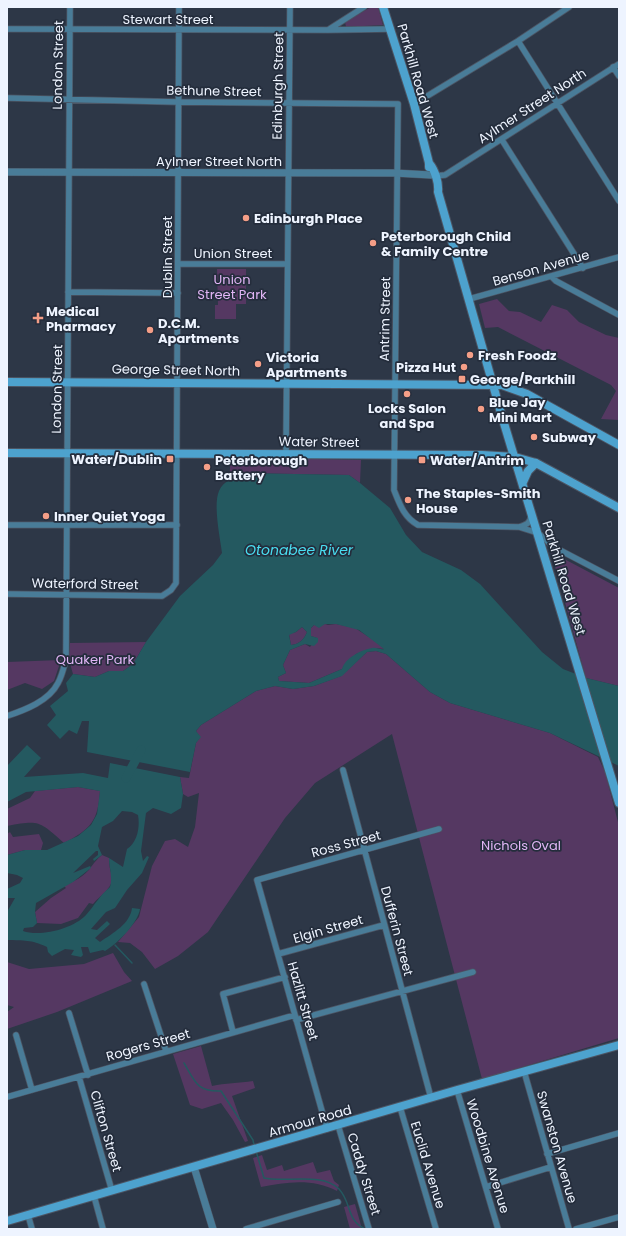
<svg xmlns="http://www.w3.org/2000/svg" width="626" height="1236" viewBox="0 0 626 1236" font-family="Poppins,sans-serif">
  <style>
    .green { fill: #553862 }
    .water { fill: #245960; fill-rule: evenodd }
    .lines { fill: none; stroke-linecap: round; stroke-linejoin: round }
    .stream { stroke: #245960; stroke-width: 1.5 }
    .river { stroke: #245960; stroke-width: 9 }
    .minor-casing { stroke: #4c5564; stroke-width: 7 }
    .tertiary-casing { stroke: #4c5564; stroke-width: 8 }
    .secondary-casing { stroke: #4c5564; stroke-width: 10 }
    .minor { stroke: #497c98; stroke-width: 5.5 }
    .tertiary { stroke: #497c98; stroke-width: 7 }
    .secondary { stroke: #4da2ce; stroke-width: 8 }
    .poi-dot { fill: #f49e87; stroke: #242d3c; stroke-width: 1.5 }
    .labels { text-anchor: middle; dominant-baseline: central; stroke-width: 3.5; stroke-linejoin: round; paint-order: stroke }
    .street-label { font-size: 13px; fill: #eef4ff; stroke: #242d3c }
    .poi-label { font-size: 13px; font-weight: bold; fill: #eef4ff; stroke: #242d3c; text-anchor: start }
    .park-label { font-size: 13px; fill: #e1b5f5; stroke: #242d3c }
    .water-label { font-size: 14px; font-style: italic; fill: #49ddf0; stroke: #242d3c }
  </style>
  <rect width="100%" height="100%" fill="#2d3747"/>
  <!-- green -->
  <path class="green" d="M 371,7 L 378,7 L 383,25 L 346,27 L 345,22 Z
    M 217,269 L 246,269 L 246,304 L 236,304 L 236,319 L 215,319 L 215,305 L 218,305 Z
    M 497,299 L 509,311 L 520,312 L 541,322 L 552,305 L 567,310 L 579,322 L 606,335 L 619,338 L 619,420 L 601,419 L 616,391 L 611,385 L 498,327 L 485,328 L 479,304 Z
    M 231,457 L 361,460 L 360,483 L 349,475 L 243,473 L 229,479 Z
    M 551,552 L 619,588 L 619,686 L 586,678 Z
    M 325,624 L 328,625 L 336,624 L 355,628 L 384,647 L 385,649 L 374,648 L 356,654 L 342,669 L 309,683 L 279,681 L 278,677 L 286,673 L 283,665 L 290,650 L 305,644 L 310,647 L 317,638 L 311,636 L 311,628 L 314,625 Z
    M 302,627 L 307,632 C 304,640 299,644 291,645 L 289,634 L 296,632 Z
    M 146,642 L 133,664 L 123,671 L 109,671 L 95,677 L 73,674 L 69,660 L 70,643 Z
    M 376,651 L 386,654 L 430,692 L 450,703 L 550,733 L 598,757 L 605,772 L 619,826 L 619,1038 L 482,1079 L 392,734 L 315,783 L 285,818 L 208,932 L 178,956 L 155,969 L 142,952 L 130,943 L 118,942 L 139,917 L 152,866 L 165,841 L 175,839 L 188,847 L 195,827 L 199,793 L 188,797 L 183,794 L 180,777 L 189,778 L 196,743 L 200,737 L 196,731 L 201,725 L 256,691 L 275,686 L 293,689 L 314,686 L 341,676 L 367,652 Z
    M 61,660 L 54,681 L 42,689 L 25,683 L 7,690 L 7,662 Z
    M 78,787 L 100,791 C 98,821 91,829 64,843 C 39,821 40,820 7,826 L 7,809 L 30,798 L 35,791 Z
    M 10,832 L 13,837 L 39,834 L 43,843 L 41,850 L 25,850 L 7,855 L 7,834 Z
    M 102,855 L 109,858 C 109,865 110,870 112,876 C 114,888 99,896 93,904 L 89,903 L 78,918 L 61,924 L 37,923 L 35,912 L 51,898 L 66,888 L 64,886 C 73,882 85,876 91,867 C 95,862 97,859 102,855 Z
    M 113,953 L 124,972 L 132,981 L 57,1012 L 7,1029 L 7,1012 L 14,1007 L 7,1005 L 7,962 L 29,969 L 84,964 Z
    M 201,1046 L 212,1086 C 225,1083 239,1083 253,1081 L 255,1088 L 232,1096 L 248,1141 L 245,1142 L 233,1120 L 221,1103 L 202,1109 L 190,1105 L 173,1054 Z
    M 262,1155 L 267,1170 L 282,1165 L 284,1171 L 313,1162 L 317,1173 L 330,1170 L 334,1181 L 339,1185 L 337,1191 C 313,1178 286,1182 261,1187 L 253,1158 Z
    M 355,1204 L 362,1229 L 350,1229 L 344,1207 Z"/>
  <!-- water -->
  <path class="water" d="M 243,473 L 349,475 L 360,483 L 390,508 L 406,535 L 422,552 L 461,570 L 480,584 L 542,652 L 563,669 L 586,678 L 619,686 L 619,766 L 550,733 L 450,703 L 430,692 L 386,654 L 376,651 L 367,652 L 342,676 L 314,686 L 293,689 L 275,686 L 256,691 L 201,725 L 196,731 L 201,737 L 196,743 L 190,772 L 87,752 L 89,721 L 82,721 L 77,734 L 69,730 L 60,739 L 47,725 L 56,715 L 50,706 L 68,691 L 66,683 L 73,674 L 95,677 L 109,671 L 123,671 L 133,664 L 146,642 L 180,596 L 213,565 L 222,553 C 220,537 213,505 219,491 C 223,481 235,477 243,473 ZM 325,624 L 336,624 L 359,630 L 384,649 C 380,650 377,647 372,648 C 361,650 345,658 342,669 L 309,683 L 279,681 L 278,677 L 286,673 L 283,665 L 290,650 L 305,644 L 314,646 L 318,642 L 318,638 L 311,636 L 311,628 L 314,625 L 319,628 ZM 302,627 L 307,632 C 304,640 299,644 291,645 L 289,635 L 296,632 Z
    M 27,745 L 41,758 L 24,777 L 83,773 L 108,778 L 110,763 L 180,777 L 183,794 L 181,808 L 171,814 L 153,808 L 146,813 L 141,851 L 143,861 L 147,856 L 149,857 L 142,873 L 127,890 L 115,908 L 106,912 L 91,929 L 97,930 L 107,921 L 110,924 L 95,938 L 100,942 C 113,933 130,924 132,908 L 140,909 C 138,923 117,944 105,951 L 103,950 L 90,953 L 88,947 L 81,947 L 83,955 L 81,957 L 71,955 L 74,950 L 65,949 L 52,956 L 48,952 L 47,947 C 30,939 25,941 7,940 L 7,912 L 15,898 L 7,898 L 7,889 L 20,883 L 23,878 L 17,875 L 7,873 L 7,855 L 25,850 L 47,850 L 78,836 L 91,825 L 97,814 L 100,791 L 78,787 L 26,792 L 7,802 L 7,766 ZM 122,811 L 132,812 L 138,815 C 140,826 138,842 127,849 L 123,867 L 109,858 C 109,868 113,877 110,887 C 99,896 95,905 86,915 C 73,929 40,937 23,931 L 24,928 L 33,927 L 37,923 L 35,912 L 36,903 L 73,882 L 91,868 L 90,866 L 73,873 L 96,851 L 98,851 L 98,855 L 93,859 L 94,861 L 102,855 L 98,846 L 102,827 L 113,821 Z"/>
  <g class="lines">
    <!-- stream -->
    <path class="stream" d="M 115,945 L 132,963
      M 184,1063 C 195,1082 197,1092 221,1091 L 253,1140 L 254,1145
      M 256,1151 L 264,1178 C 285,1183 322,1172 339,1189 C 352,1203 346,1220 365,1229"/>
    <!-- river -->
    <path class="river" d="M 126,778 L 141,750"/>
    <defs>
      <path id="minor" d="M 7,29 L 328,30 L 364,7
        M 328,30 L 391,29
        M 518,41 L 619,201
        M 613,67 L 619,76
        M 7,98 L 178,102 L 398,104 L 394,490 C 400,505 404,517 418,525 L 519,527 L 538,533 L 554,547 L 619,581
        M 414,104 L 518,41 L 569,7
        M 502,140 L 583,268
        M 435,176 L 445,175 L 619,64
        M 178,264 L 287,264
        M 552,277 L 556,281 L 619,315
        M 68,292 L 178,293
        M 469,299 L 619,257
        M 286,454 L 290,7
        M 7,525 L 177,525
        M 519,527 C 526,525 531,523 531,515
        M 7,594 L 162,596 L 171,590 L 176,583 L 179,7
        M 7,716 C 25,710 49,701 58,683 C 62,676 64,667 66,659 L 70,7
        M 343,770 L 431,1098
        M 278,954 L 384,925
        M 144,984 L 166,1051
        M 69,1013 L 88,1075
        M 296,1020 L 473,972
        M 233,1032 L 223,994 L 285,977
        M 16,1035 L 32,1090
        M 524,1071 L 569,1229
        M 79,1077 L 112,1191
        M 457,1090 L 498,1229
        M 7,1097 L 295,1015
        M 400,1107 L 436,1229
        M 338,1125 L 369,1229
        M 327,1129 L 257,880 L 439,829
        M 547,1154 L 619,1133
        M 486,1187 L 551,1167
        M 94,1196 L 103,1229
        M 28,1215 L 32,1229
        M 246,1229 L 338,1202
        M 576,1229 L 619,1217"/>
      <path id="tertiary" d="M 7,172 L 394,173 L 431,175
        M 194,1167 L 213,1229"/>
      <path id="secondary" d="M 383,7 L 414,104 L 429,163 L 429,167
        M 429,163 C 435,170 439,183 438,192 L 503,420 L 619,803
        M 7,382 L 502,385 L 527,394 L 619,445
        M 7,453 L 482,455 L 515,457 L 536,463 L 619,508
        M 523,482 L 528,471 L 536,463
        M 7,1221 L 457,1090 L 619,1045"/>
    </defs>
    <!-- minor casing -->
    <use href="#minor" class="minor-casing"/>
    <!-- tertiary casing -->
    <use href="#tertiary" class="tertiary-casing"/>
    <!-- secondary casing -->
    <use href="#secondary" class="secondary-casing"/>
    <!-- minor -->
    <use href="#minor" class="minor"/>
    <!-- tertiary -->
    <use href="#tertiary" class="tertiary"/>
    <!-- secondary -->
    <use href="#secondary" class="secondary"/>
  </g>
  <!-- markers -->
  <g class="poi-dot">
    <circle cx="246" cy="218" r="4"/>
    <circle cx="373" cy="243" r="4"/>
    <path d="M36 312h4v4h4v4h-4v4h-4v-4h-4v-4h4z"/>
    <circle cx="150" cy="330" r="4"/>
    <circle cx="470" cy="355" r="4"/>
    <circle cx="258" cy="364" r="4"/>
    <circle cx="464" cy="367" r="4"/>
    <rect x="458" y="375" width="8" height="8" rx="2"/>
    <circle cx="407" cy="394" r="4"/>
    <circle cx="481" cy="409" r="4"/>
    <circle cx="534" cy="437" r="4"/>
    <rect x="166" y="455" width="8" height="8" rx="2"/>
    <rect x="418" y="456" width="8" height="8" rx="2"/>
    <circle cx="207" cy="467" r="4"/>
    <circle cx="408" cy="500" r="4"/>
    <circle cx="46" cy="516" r="4"/>
  </g>
  <g class="labels">
    <!-- street labels -->
    <g class="street-label">
      <text x="168" y="19">Stewart Street</text>
      <text transform="translate(58 65) rotate(-89)">London Street</text>
      <text transform="translate(418 81) rotate(74)">Parkhill Road West</text>
      <text transform="translate(278 86) rotate(-89)">Edinburgh Street</text>
      <text transform="translate(214 91) rotate(1)">Bethune Street</text>
      <text transform="translate(532 106) rotate(-33)">Aylmer Street North</text>
      <text x="219" y="161">Aylmer Street North</text>
      <text x="233" y="253">Union Street</text>
      <text transform="translate(167 257) rotate(-90)">Dublin Street</text>
      <text transform="translate(541 268) rotate(-16)">Benson Avenue</text>
      <text transform="translate(385 319) rotate(-89)">Antrim Street</text>
      <text transform="translate(176 370) rotate(1)">George Street North</text>
      <text transform="translate(57 389) rotate(-89)">London Street</text>
      <text transform="translate(319 442) rotate(1)">Water Street</text>
      <text transform="translate(564 578) rotate(73)">Parkhill Road West</text>
      <text transform="translate(85 584) rotate(1)">Waterford Street</text>
      <text transform="translate(346 844) rotate(-15)">Ross Street</text>
      <text transform="translate(328 929) rotate(-16)">Elgin Street</text>
      <text transform="translate(397 931) rotate(75)">Dufferin Street</text>
      <text transform="translate(303 1001) rotate(74)">Hazlitt Street</text>
      <text transform="translate(148 1045) rotate(-16)">Rogers Street</text>
      <text transform="translate(310 1121) rotate(-16)">Armour Road</text>
      <text transform="translate(106 1131) rotate(74)">Clifton Street</text>
      <text transform="translate(557 1147) rotate(74)">Swanston Avenue</text>
      <text transform="translate(488 1156) rotate(73)">Woodbine Avenue</text>
      <text transform="translate(428 1165) rotate(73)">Euclid Avenue</text>
      <text transform="translate(364 1174) rotate(73)">Caddy Street</text>
    </g>
    <!-- poi labels -->
    <g class="poi-label">
      <text x="254" y="218">Edinburgh Place</text>
      <text x="381" y="236">Peterborough Child<tspan x="381" dy="15">&amp; Family Centre</tspan></text>
      <text x="46" y="311">Medical<tspan x="46" dy="15">Pharmacy</tspan></text>
      <text x="158" y="323">D.C.M.<tspan x="158" dy="15">Apartments</tspan></text>
      <text x="478" y="355">Fresh Foodz</text>
      <text x="266" y="357">Victoria<tspan x="266" dy="15">Apartments</tspan></text>
      <text x="456" y="367" text-anchor="end">Pizza Hut</text>
      <text x="470" y="379">George/Parkhill</text>
      <text x="489" y="402">Blue Jay<tspan x="489" dy="15">Mini Mart</tspan></text>
      <text x="407" y="408" text-anchor="middle">Locks Salon<tspan x="407" dy="15">and Spa</tspan></text>
      <text x="542" y="437">Subway</text>
      <text x="162" y="459" text-anchor="end">Water/Dublin</text>
      <text x="215" y="460">Peterborough<tspan x="215" dy="15">Battery</tspan></text>
      <text x="430" y="460">Water/Antrim</text>
      <text x="416" y="493">The Staples-Smith<tspan x="416" dy="15">House</tspan></text>
      <text x="54" y="516">Inner Quiet Yoga</text>
    </g>
    <!-- park labels -->
    <g class="park-label">
      <text x="232" y="279">Union<tspan x="232" dy="15">Street Park</tspan></text>
      <text x="95" y="659">Quaker Park</text>
      <text x="521" y="845">Nichols Oval</text>
    </g>
    <!-- water labels -->
    <g class="water-label">
      <text x="299" y="550">Otonabee River</text>
    </g>
  </g>
  <!-- border -->
  <rect width="626" height="1236" fill="none" stroke="#eef4ff" stroke-width="16"/>
</svg>
